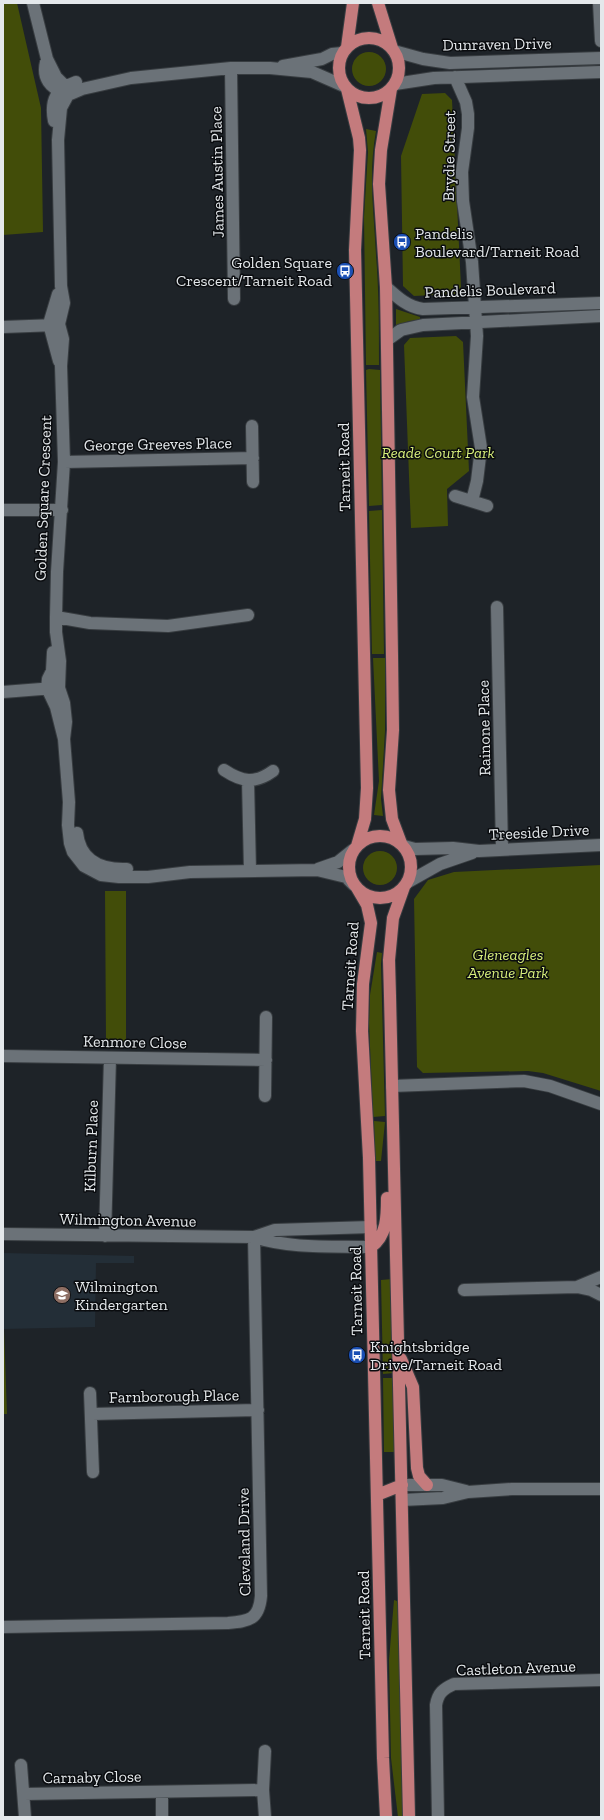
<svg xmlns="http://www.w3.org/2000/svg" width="604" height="1820" viewBox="0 0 604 1820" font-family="'Zilla Slab',serif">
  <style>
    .built { fill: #232e37 }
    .green { fill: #424d09 }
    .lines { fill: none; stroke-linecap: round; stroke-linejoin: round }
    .minor-casing { stroke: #383d41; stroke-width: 14 }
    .major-casing { stroke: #383d41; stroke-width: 14 }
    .minor { stroke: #6b7278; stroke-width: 12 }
    .major { stroke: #c47b7d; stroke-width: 12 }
    .labels { text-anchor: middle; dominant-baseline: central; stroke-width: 3; stroke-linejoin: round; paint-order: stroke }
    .street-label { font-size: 16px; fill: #e4e8eb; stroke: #0a0c0f }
    .poi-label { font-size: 16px; fill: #e4e8eb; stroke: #0a0c0f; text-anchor: start }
    .park-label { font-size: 16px; font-style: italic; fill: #d7ee7b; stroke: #0a0c0f }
  </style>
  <rect width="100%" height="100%" fill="#1e2328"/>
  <!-- built -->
  <path class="built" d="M 3,1253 L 134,1256 L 134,1263 L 96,1263 L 95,1327 L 3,1329 Z"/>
  <!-- green -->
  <path class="green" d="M 3,3 L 17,3 L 41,108 L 43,232 L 3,235 Z
    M352 69a17 17 0 1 1 34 0a17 17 0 1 1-34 0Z
    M 445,93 L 452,100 L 461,287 L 455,294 L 414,296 L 403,286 L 401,156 L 422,94 Z
    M 366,129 L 376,131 C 368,175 374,211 376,255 C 379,292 379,329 379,365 L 366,365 L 364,217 L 368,152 Z
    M 396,309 L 420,317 L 420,320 L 409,321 L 396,326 Z
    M 456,336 L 463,342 L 469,471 L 447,489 L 448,526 L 411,528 L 404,345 L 410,338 Z
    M 369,369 L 380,370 L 382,505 L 369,506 L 366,370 Z
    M 382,510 L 384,654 L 372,654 L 369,511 Z
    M 373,658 L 385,658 L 385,731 L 381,799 L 383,816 L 374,815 L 379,781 Z
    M363 868a17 17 0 1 1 34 0a17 17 0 1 1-34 0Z
    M 601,865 L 601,1091 L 543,1073 L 528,1071 L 423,1073 L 417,1067 L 414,899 L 428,880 L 454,872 Z
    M 105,891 L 126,891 L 126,1042 L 106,1041 Z
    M 377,952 L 382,953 L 381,964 L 385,1116 L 373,1117 L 369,1023 L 370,995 Z
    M 374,1121 L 385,1122 L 381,1161 L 375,1161 Z
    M 392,1279 L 394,1373 L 383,1374 L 381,1280 Z
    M 3,1329 L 4,1329 L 7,1414 L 3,1414 Z
    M 383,1378 L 395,1378 L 397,1452 L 384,1452 Z
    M 394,1600 L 400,1602 L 404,1817 L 398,1817 L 391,1758 L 389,1660 Z"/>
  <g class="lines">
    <defs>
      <path id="minor" d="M 33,3 L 47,59 L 56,77 L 66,87 L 68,93
        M 599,3 L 601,41
        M 394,51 L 423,59 L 450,63 L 601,58
        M 46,62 C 42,78 50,88 65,93
        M 283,66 L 322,59 L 332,54 L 342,53
        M 231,68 L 234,299
        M 455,77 L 466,102 L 468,114 L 468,128 L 462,172 L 463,201 L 472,262 L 477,336 L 473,397 L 481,448 L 477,481 L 472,501
        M 395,84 L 434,78 L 601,72
        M 54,121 C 50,100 56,89 76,82
        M 386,287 C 398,298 408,307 423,309 L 601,303
        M 58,294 L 49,324 L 59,361
        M 3,327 L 56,325
        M 387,340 L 401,330 L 423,325 L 601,316
        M 252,426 L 253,482
        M 64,462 L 253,458
        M 455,496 L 487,506
        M 3,510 L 62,510
        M 497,607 L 502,849
        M 56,617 L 90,623 L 168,626 L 248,615
        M 53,652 L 52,671 L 48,679 L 47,688 L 56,707 L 64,739 L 69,802 L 68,825 L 70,843 L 73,852 L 84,866 L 101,875 L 119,877 L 148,877 L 190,872 L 317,870 L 346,877 L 354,885
        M 3,692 L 54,688
        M 64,739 L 66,722 L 64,703 L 59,688 L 60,661 L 56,632 L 56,617 L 57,572 L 64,462 L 61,366 L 63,339 L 59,324 L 64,303 L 61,286 L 58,140 L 61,108 L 68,95 L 82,89 L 131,78 L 231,68 L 270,68 L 312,72 L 344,86
        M 224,770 C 242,782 255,784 273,771
        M 248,780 L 250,871
        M 77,833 C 80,861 102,870 127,869
        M 404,846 L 415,849 L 453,848 L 479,851 L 601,845
        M 318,869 L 338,862 L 353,850
        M 408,882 L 440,864 L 472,853
        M 3,1056 L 266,1060
        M 392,1086 L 524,1081 L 550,1086 L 601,1104
        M 265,1096 L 266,1017
        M 3,1234 L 254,1237 C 290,1249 333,1246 371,1247
        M 105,1236 L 110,1058
        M 254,1237 L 275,1230 L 371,1227
        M 577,1287 L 601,1277
        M 464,1290 L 577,1287 L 591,1290 L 601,1295
        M 90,1393 L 93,1472
        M 92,1414 L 258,1410
        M 402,1485 L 442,1485 L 466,1491
        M 402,1500 L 443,1498 L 468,1492 L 512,1489 L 601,1489
        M 3,1627 L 228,1623 C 249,1621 259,1620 261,1596 L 254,1237
        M 21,1765 L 25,1817
        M 162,1792 L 162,1817
        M 24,1794 L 263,1790
        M 265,1817 L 263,1790 L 265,1751
        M 438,1817 L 436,1705 C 438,1693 443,1689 454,1684 L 601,1680"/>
      <path id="major" d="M 378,3 L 392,48
        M339 68a30 30 0 1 1 60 0a30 30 0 1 1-60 0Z
        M 347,47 L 353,3
        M 347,89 L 359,138 L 360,150 L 355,250 L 367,788 L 365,819 L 357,846
        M 391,89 L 381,150 L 379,184 L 386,287 L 392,655 L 393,730 L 389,790 L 392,819 L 401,843
        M349 867a31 31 0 1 1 62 0a31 31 0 1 1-62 0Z
        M 404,887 L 393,918 L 389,960 L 390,996 L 409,1817
        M 357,888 L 367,905 L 371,923 L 363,984 L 362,1031 L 369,1158 L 383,1758 L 386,1817
        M 371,1247 C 387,1236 387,1216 387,1198
        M 401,1359 L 413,1387 L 417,1468 L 419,1476 L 427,1485
        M 377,1495 L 402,1485"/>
    </defs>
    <!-- minor casing -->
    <use href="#minor" class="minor-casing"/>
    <!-- major casing -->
    <use href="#major" class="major-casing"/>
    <!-- minor -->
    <use href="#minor" class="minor"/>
    <!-- major -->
    <use href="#major" class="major"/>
  </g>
  <!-- icons -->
  <defs>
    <symbol id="bus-disc" viewBox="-11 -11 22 22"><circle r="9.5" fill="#1a4fb4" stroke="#0a0c0f"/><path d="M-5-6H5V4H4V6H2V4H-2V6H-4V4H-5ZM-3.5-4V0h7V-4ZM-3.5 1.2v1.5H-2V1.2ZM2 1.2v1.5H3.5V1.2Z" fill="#fff"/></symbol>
    <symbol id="school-disc" viewBox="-11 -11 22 22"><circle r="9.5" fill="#8d6e63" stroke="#0a0c0f"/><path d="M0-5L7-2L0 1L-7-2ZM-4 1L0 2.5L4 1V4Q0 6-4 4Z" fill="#fff"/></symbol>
  </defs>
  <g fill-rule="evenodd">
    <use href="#bus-disc" x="392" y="232" width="20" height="20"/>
    <use href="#bus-disc" x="335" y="261" width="20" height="20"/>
    <use href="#school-disc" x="52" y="1285" width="20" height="20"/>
    <use href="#bus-disc" x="347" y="1345" width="20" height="20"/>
  </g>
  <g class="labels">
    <!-- street labels -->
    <g class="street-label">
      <text transform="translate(497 44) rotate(-1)">Dunraven Drive</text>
      <text transform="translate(449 156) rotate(-89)">Brydie Street</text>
      <text transform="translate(217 172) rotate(-91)">James Austin Place</text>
      <text transform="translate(490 290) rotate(-2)">Pandelis Boulevard</text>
      <text transform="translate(158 444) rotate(-1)">George Greeves Place</text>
      <text transform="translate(344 467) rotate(-91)">Tarneit Road</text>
      <text transform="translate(43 498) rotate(-88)">Golden Square Crescent</text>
      <text transform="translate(484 728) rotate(-91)">Rainone Place</text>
      <text transform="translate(539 832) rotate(-3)">Treeside Drive</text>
      <text transform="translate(350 966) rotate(-86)">Tarneit Road</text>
      <text transform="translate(135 1042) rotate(1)">Kenmore Close</text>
      <text transform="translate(91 1146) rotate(-88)">Kilburn Place</text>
      <text transform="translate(128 1220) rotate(1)">Wilmington Avenue</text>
      <text transform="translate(356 1291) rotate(-91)">Tarneit Road</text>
      <text transform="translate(174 1396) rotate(-1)">Farnborough Place</text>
      <text transform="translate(244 1542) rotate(-91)">Cleveland Drive</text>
      <text transform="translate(364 1615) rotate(-91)">Tarneit Road</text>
      <text transform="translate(516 1668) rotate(-2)">Castleton Avenue</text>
      <text transform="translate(92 1777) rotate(-1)">Carnaby Close</text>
    </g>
    <!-- poi labels -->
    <g class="poi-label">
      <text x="415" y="233">Pandelis<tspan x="415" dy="18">Boulevard/Tarneit Road</tspan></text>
      <text x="332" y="262" text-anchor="end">Golden Square<tspan x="332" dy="18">Crescent/Tarneit Road</tspan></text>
      <text x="75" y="1286">Wilmington<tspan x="75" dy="18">Kindergarten</tspan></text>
      <text x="370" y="1346">Knightsbridge<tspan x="370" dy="18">Drive/Tarneit Road</tspan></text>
    </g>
    <!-- park labels -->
    <g class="park-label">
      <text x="438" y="452">Reade Court Park</text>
      <text x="508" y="954">Gleneagles<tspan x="508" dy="18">Avenue Park</tspan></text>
    </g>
  </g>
  <!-- border -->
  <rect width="604" height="1820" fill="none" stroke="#e4e8eb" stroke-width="8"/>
</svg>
